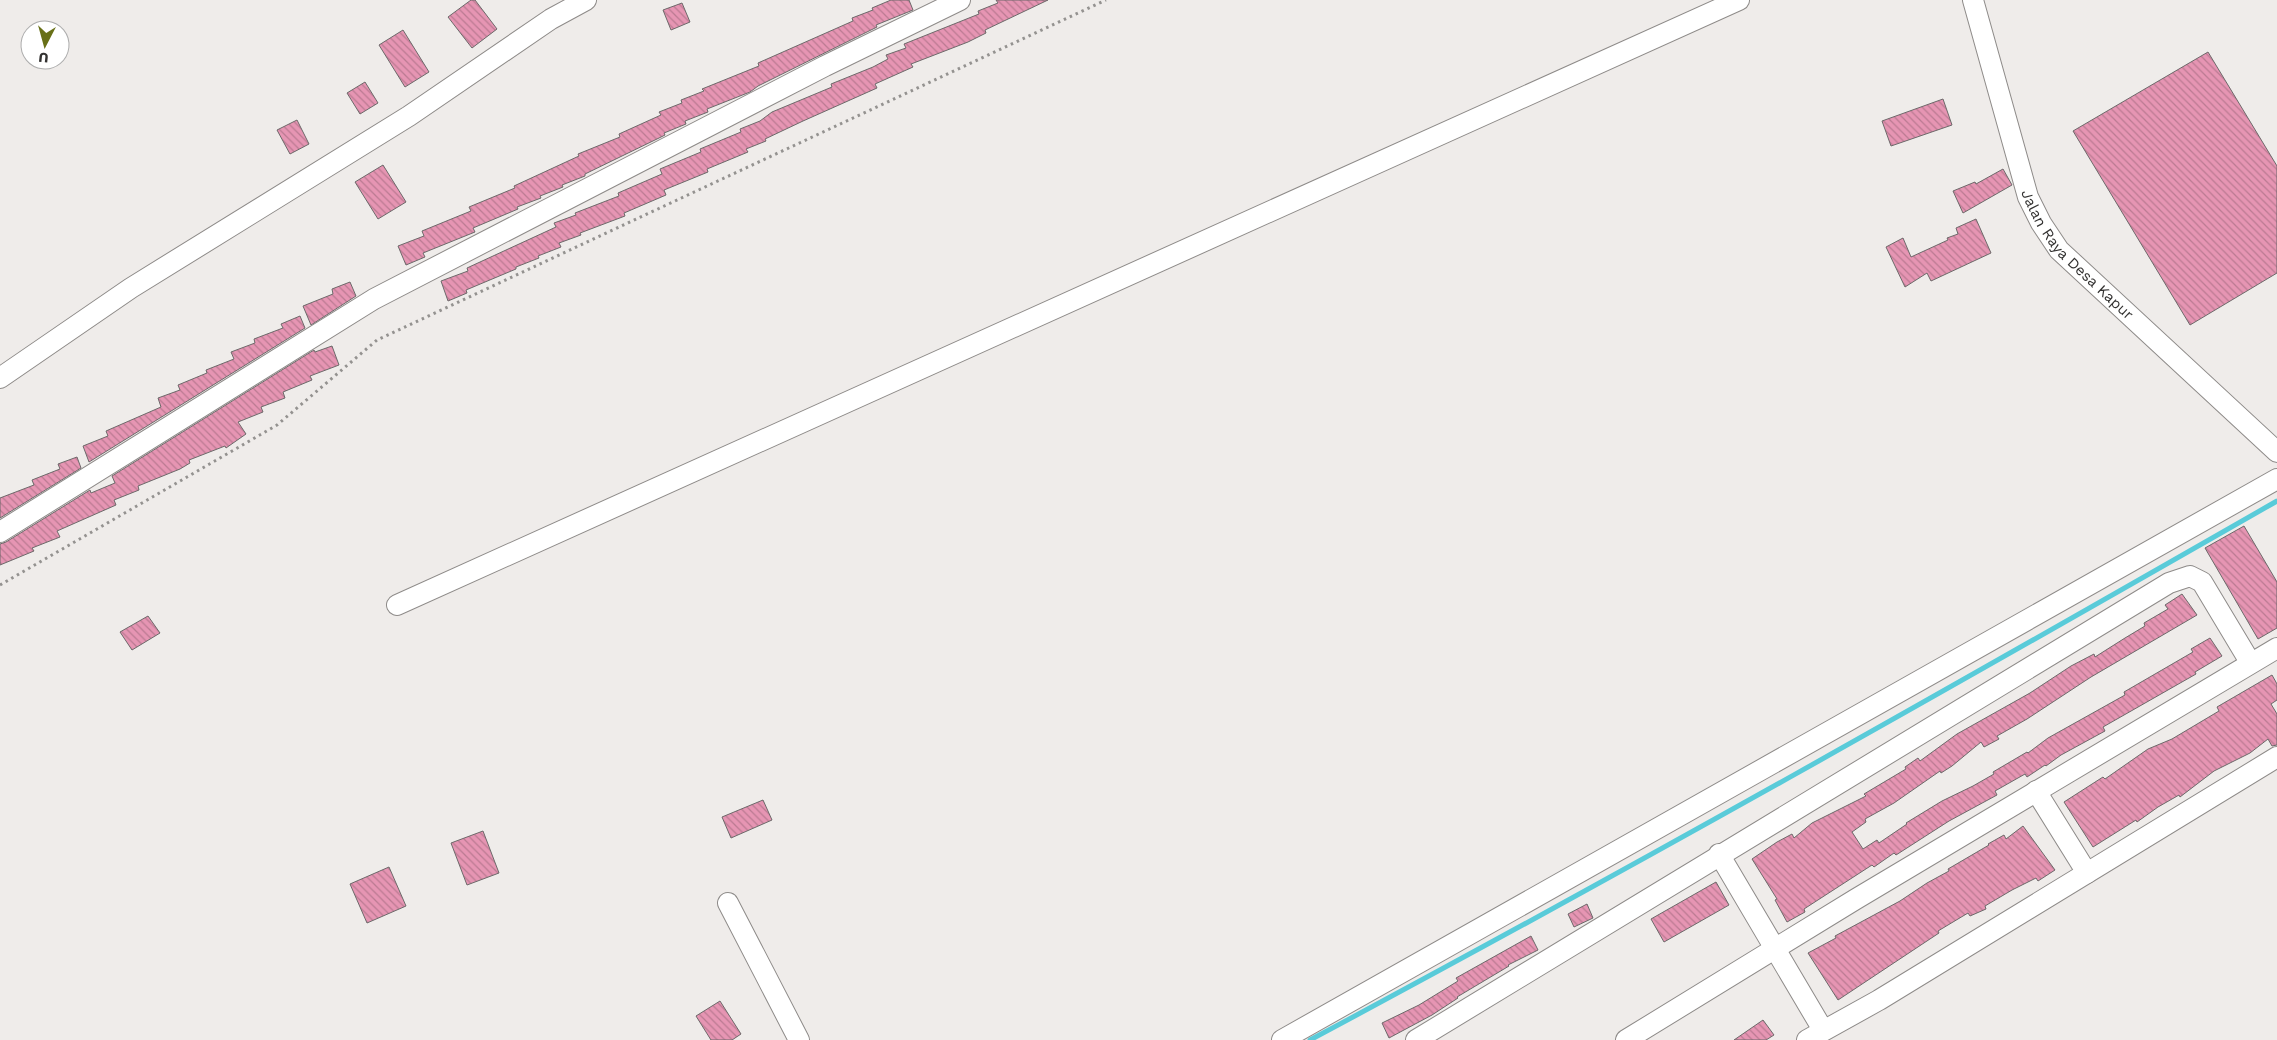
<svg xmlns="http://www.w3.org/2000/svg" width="2277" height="1040" viewBox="0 0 2277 1040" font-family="'Work Sans',sans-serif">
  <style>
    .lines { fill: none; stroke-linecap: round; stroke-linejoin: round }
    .stream { stroke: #59cbd9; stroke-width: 5 }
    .building { fill: url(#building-back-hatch); stroke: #6d696a }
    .minor-casing { stroke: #8e8b89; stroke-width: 22 }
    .path { stroke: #949290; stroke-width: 3; stroke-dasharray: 2.5 4; stroke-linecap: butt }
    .minor { stroke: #fff; stroke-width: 20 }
    .labels { text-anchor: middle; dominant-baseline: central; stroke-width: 5; stroke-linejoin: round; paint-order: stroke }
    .street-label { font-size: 15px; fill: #333231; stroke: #fff }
  </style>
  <defs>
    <pattern id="building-back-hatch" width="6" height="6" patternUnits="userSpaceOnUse" patternTransform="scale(1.25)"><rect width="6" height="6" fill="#e695b3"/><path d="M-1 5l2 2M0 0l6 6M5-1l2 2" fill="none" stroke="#bb7a92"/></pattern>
  </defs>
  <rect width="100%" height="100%" fill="#efecea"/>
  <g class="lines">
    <!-- stream -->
    <path class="stream" d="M 1310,1040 C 1636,866 1957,684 2277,501"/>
  </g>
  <!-- building -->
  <path class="building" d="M 471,0 L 475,0 L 497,29 L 472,48 L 448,17 Z
    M 891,0 L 909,0 L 913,10 L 876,25 L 877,27 L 758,86 L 750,92 L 707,109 L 708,112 L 685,121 L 686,124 L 664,133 L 665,135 L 659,138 L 585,174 L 585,176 L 562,185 L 563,187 L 540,196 L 541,198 L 517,207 L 518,209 L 473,228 L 475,232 L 423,253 L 425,257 L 406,265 L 398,246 L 424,236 L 422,231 L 471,211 L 469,207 L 515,188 L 514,186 L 579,156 L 578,154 L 620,137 L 619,134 L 661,115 L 659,112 L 682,103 L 681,100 L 704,91 L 702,89 L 759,66 L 758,63 L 853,21 L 852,18 L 873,10 L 872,8 Z
    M 996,0 L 1048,0 L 985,30 L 986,33 L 968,42 L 911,64 L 913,67 L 875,84 L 877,88 L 803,121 L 765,139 L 766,141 L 746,149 L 748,152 L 707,169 L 708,172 L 664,190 L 666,195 L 624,213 L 625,216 L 580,233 L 581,235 L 559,243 L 561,247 L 538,256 L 539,258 L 516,267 L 516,269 L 466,290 L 467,293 L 448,301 L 441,281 L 468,271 L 467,268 L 556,227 L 554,223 L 576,215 L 575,213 L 619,196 L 618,193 L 662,174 L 660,169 L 701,152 L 700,149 L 741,132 L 740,129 L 760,121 L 772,112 L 832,87 L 831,84 L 873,67 L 888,59 L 886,55 L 906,48 L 904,44 L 979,14 L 978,11 L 998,3 Z
    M 682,3 L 690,22 L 671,30 L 663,10 Z
    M 403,30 L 429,72 L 405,87 L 379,45 Z
    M 2208,52 L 2277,166 L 2277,273 L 2190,325 L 2073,131 Z
    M 365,82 L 378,103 L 360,114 L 347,93 Z
    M 1943,99 L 1952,125 L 1891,146 L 1882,121 Z
    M 297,120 L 309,144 L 290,154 L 277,130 Z
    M 383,165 L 406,202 L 378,219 L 355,182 Z
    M 2003,169 L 2012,185 L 1963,213 L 1953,191 L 1975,182 L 1976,184 Z
    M 1976,219 L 1991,253 L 1931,281 L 1927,273 L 1905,287 L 1886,247 L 1903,238 L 1911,257 L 1948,240 L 1947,238 L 1958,234 L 1956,228 Z
    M 350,282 L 356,296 L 311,325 L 303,306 L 333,294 L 332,289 Z
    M 300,316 L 305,328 L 89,462 L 83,446 L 108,436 L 106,431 L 161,407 L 158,398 L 180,390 L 178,385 L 207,373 L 206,370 L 234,359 L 231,352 L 255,343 L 254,339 L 283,328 L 281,324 Z
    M 332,346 L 339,365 L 310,376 L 312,380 L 283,392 L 285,398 L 261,407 L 263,412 L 238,422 L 246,434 L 226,448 L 225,446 L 189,460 L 190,463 L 180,469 L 138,486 L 139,490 L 114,500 L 116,505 L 57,531 L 60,537 L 32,548 L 34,551 L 0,565 L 0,544 L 6,542 L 90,490 L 91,493 L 115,483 L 112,476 L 314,350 L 315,352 Z
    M 77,457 L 81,468 L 0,518 L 0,498 L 34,485 L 32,480 L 60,469 L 58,464 Z
    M 2244,526 L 2277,582 L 2277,628 L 2258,639 L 2205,548 Z
    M 2182,594 L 2197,615 L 2091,677 L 2027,719 L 1997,736 L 1999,739 L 1984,747 L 1981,742 L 1952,766 L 1941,773 L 1940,771 L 1894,803 L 1865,819 L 1866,822 L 1852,832 L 1863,849 L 1877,840 L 1879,843 L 1907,824 L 1906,823 L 1942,801 L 1973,786 L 1994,774 L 1993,772 L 2027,752 L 2028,753 L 2048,738 L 2125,695 L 2124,692 L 2193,652 L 2191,649 L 2210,638 L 2222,656 L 2195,672 L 2196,674 L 2103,727 L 2105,731 L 2061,755 L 2046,766 L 2045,765 L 2027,777 L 2025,774 L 1995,791 L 1997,795 L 1949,821 L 1896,855 L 1894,853 L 1874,867 L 1872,865 L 1804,909 L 1805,912 L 1787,922 L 1775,900 L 1777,899 L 1752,859 L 1777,842 L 1792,834 L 1794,838 L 1812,823 L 1866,796 L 1864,794 L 1906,769 L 1905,767 L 1918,758 L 1920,761 L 1957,734 L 2030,693 L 2071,666 L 2094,654 L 2095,657 L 2125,638 L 2145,626 L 2144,623 L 2168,609 L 2165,605 Z
    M 148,616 L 160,633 L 132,650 L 120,632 Z
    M 2272,675 L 2277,684 L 2277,700 L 2271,704 L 2277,714 L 2277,745 L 2272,746 L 2268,739 L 2250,753 L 2214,771 L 2180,797 L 2179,795 L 2158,807 L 2137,822 L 2136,820 L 2093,847 L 2064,802 L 2103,777 L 2105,779 L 2148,749 L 2172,739 L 2219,711 L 2217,707 Z
    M 763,800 L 772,820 L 731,838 L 722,817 Z
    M 2023,826 L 2055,870 L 2038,881 L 2036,878 L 2012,890 L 1985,906 L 1986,909 L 1970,916 L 1968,913 L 1938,931 L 1939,933 L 1838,1000 L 1808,953 L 1836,938 L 1835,936 L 1900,901 L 1927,883 L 1949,871 L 1948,869 L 1989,845 L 1988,844 L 2004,835 L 2006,839 Z
    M 483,831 L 499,873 L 467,885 L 451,843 Z
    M 389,867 L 406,906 L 367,923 L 350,884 Z
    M 1716,882 L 1729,905 L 1664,942 L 1651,919 Z
    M 1587,904 L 1593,918 L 1574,927 L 1568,914 Z
    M 1531,936 L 1538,950 L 1508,965 L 1509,966 L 1457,997 L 1458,998 L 1432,1015 L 1389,1038 L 1382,1023 L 1419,1005 L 1458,981 L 1456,978 Z
    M 720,1001 L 741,1034 L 732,1040 L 711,1040 L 696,1016 Z
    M 1763,1020 L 1774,1035 L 1766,1040 L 1734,1040 Z"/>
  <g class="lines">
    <defs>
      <g id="minor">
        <path id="s1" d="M 1973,0 L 2028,197 L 2041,223 L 2059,250 L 2277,452"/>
        <path d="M 0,378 L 131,288 L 409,116 L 551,19 L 586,0"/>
        <path d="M 0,532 L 374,299 L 825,66 L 960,0"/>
        <path d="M 397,605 L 1739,0"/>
        <path d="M 2036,791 L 2087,873"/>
        <path d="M 1719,854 L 1823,1030"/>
        <path d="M 728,903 L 799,1040"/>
        <path d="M 1282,1040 L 2277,479"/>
        <path d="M 1416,1040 L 2169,583 L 2190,576 L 2202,582 L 2250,662"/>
        <path d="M 1626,1040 L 1856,899 L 2277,648"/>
        <path d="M 1807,1040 L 1879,1000 L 2277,757"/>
      </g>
    </defs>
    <!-- minor casing -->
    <use href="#minor" class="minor-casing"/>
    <!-- path -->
    <path class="path" d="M 0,585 L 277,425 L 377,340 L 1106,0"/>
    <!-- minor -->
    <use href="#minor" class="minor"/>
  </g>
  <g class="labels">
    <!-- street labels -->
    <g class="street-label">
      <text stroke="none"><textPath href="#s1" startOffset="281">Jalan Raya Desa Kapur</textPath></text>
    </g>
  </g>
  <!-- north arrow -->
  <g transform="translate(45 45) rotate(186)"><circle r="24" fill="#ffffff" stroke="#adadad"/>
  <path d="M0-4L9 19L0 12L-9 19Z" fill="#687017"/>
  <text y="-8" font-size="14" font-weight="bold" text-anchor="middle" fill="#333231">U</text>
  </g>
</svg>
